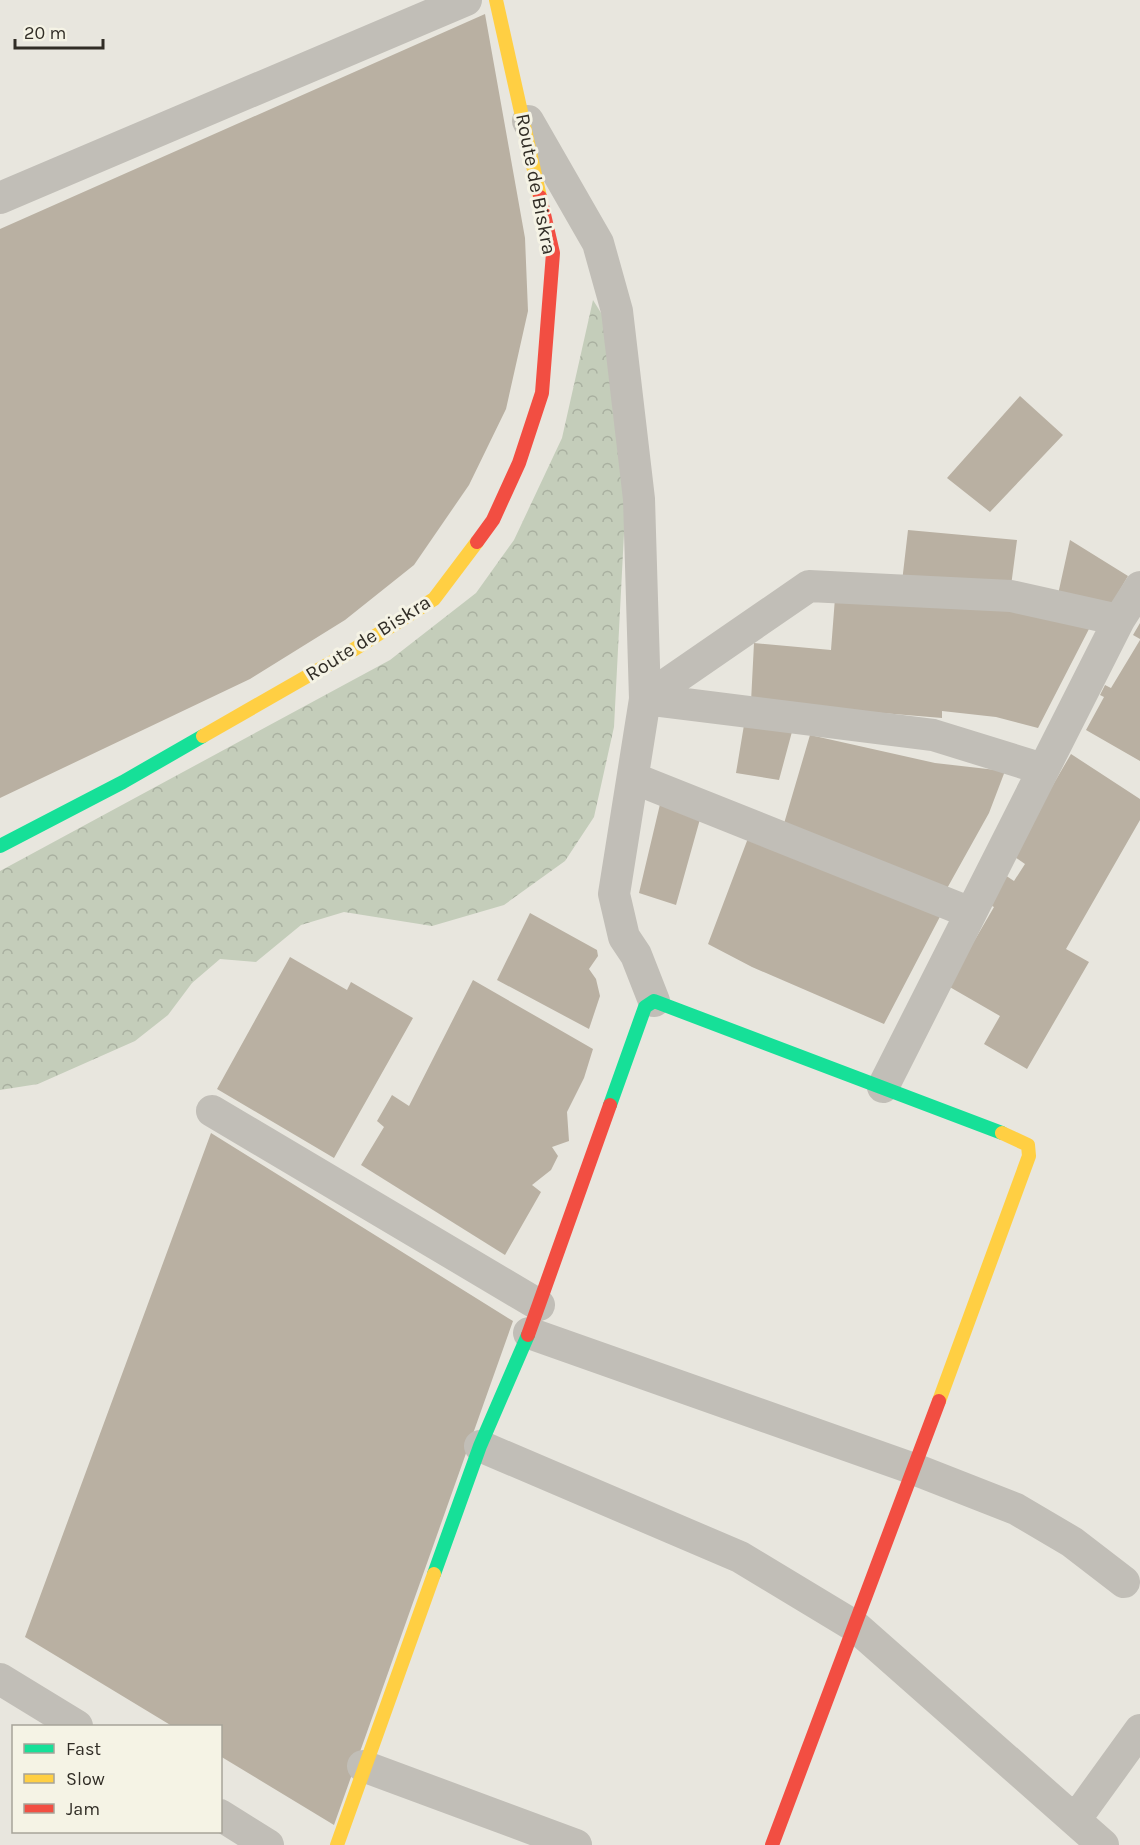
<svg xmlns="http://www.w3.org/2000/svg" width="1140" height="1845" viewBox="0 0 1140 1845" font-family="Karla,sans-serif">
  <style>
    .park { fill: url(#park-crowns) }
    .building { fill: #b9b0a2 }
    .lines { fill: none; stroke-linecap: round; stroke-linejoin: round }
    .street { stroke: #c1beb7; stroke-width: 32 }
    .fast { stroke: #16e098; stroke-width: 14 }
    .slow { stroke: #ffcf43; stroke-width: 14 }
    .jam { stroke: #f24e42; stroke-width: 14 }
    .labels { text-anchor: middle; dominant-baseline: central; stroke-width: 6; stroke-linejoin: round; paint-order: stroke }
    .street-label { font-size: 20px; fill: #312d26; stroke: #f5f3e5 }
  </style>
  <defs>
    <pattern id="park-crowns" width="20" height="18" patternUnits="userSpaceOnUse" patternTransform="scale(1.5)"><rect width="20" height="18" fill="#c4cdba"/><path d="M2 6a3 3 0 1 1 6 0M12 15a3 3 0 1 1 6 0" fill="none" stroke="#a9b0a0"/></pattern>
  </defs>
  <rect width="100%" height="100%" fill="#e8e6de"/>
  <!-- park -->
  <path class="park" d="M 593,300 L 608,324 L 627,475 L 614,727 L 594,817 L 565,861 L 504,905 L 432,926 L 344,912 L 301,925 L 256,962 L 220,959 L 192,983 L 168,1015 L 135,1041 L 38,1084 L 0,1090 L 0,871 L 390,660 L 476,593 L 514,540 L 562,438 Z"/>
  <!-- building -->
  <path class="building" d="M 485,14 L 525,238 L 528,311 L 506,409 L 469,485 L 414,565 L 345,620 L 250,679 L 0,798 L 0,229 Z
    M 1020,396 L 1063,435 L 990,512 L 947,478 Z
    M 908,530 L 1017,540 L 1011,586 L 902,582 Z
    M 1070,540 L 1128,576 L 1110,607 L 1057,599 Z
    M 835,598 L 1011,610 L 1090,627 L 1038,728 L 996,717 L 942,711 L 942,718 L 751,702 L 754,643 L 831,650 Z
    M 1140,623 L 1140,639 L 1133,635 Z
    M 1140,640 L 1140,761 L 1086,730 L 1104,697 L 1100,695 L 1105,685 L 1111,688 Z
    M 744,725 L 793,728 L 779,780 L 736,773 Z
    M 810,735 L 935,763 L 1005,771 L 989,813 L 945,892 L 783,827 Z
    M 1071,754 L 1140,799 L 1140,820 L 1066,949 L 1089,962 L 1027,1069 L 984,1044 L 1000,1016 L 948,986 L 994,907 L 988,904 L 1005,875 L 1014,881 L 1025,864 L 1012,855 Z
    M 661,800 L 702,812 L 676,905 L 639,893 Z
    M 750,833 L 945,907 L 884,1024 L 752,967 L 708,944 Z
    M 530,913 L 597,950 L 598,956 L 589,969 L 596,979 L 600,996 L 589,1029 L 497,980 Z
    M 290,957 L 347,990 L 351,982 L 413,1018 L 334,1158 L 217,1089 Z
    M 473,980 L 593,1049 L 584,1078 L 567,1112 L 569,1141 L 552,1147 L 558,1156 L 551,1170 L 532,1185 L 541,1192 L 505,1255 L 361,1165 L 384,1127 L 377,1121 L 392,1095 L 409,1106 Z
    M 211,1133 L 513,1321 L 334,1825 L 220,1756 L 220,1726 L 172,1726 L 25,1637 Z"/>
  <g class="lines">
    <!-- street -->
    <path class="street" d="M 528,121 L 598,243 L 617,311 L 639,499 L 645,699 L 614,894 L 624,937 L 636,955 L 654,1001
      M 0,198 L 466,0
      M 645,699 L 809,586 L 1011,596 L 1119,620
      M 645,699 L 933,735 L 1043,769
      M 633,778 L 971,913
      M 883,1087 L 1119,620 L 1140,587
      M 212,1111 L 539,1305
      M 529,1333 L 914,1469 L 1016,1509 L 1072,1542 L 1124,1582
      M 480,1446 L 740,1557 L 856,1627 L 1103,1845
      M 0,1679 L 77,1726
      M 363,1766 L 576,1845
      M 220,1815 L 268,1845
      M 1075,1820 L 1140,1730"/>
    <!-- fast -->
    <path class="fast" d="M 0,846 L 123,782 L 203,736
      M 610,1105 L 645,1007 L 654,1001 L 1002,1133
      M 434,1574 L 480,1446 L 528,1335"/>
    <!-- slow -->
    <path class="slow" d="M 496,0 L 540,197
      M 203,736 L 353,650 L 434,599 L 477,542
      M 939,1401 L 1029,1156 L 1028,1145 L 1002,1133
      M 337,1845 L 434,1574"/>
    <!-- jam -->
    <path class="jam" d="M 477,542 L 493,520 L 519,463 L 542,393 L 553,253 L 540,197
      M 528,1335 L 610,1105
      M 772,1845 L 939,1401"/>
  </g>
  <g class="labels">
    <!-- street labels -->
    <g class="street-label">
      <text transform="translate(536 184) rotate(79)">Route de Biskra</text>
      <text transform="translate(368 638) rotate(-32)">Route de Biskra</text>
    </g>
  </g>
  <!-- legend -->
  <rect x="12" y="1725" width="210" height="108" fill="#f5f3e5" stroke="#a7a499" stroke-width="1.5"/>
  <rect x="24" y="1744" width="30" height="9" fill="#16e098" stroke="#a7a499" stroke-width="1.5"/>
  <text x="66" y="1755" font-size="18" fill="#312d26">Fast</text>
  <rect x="24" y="1774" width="30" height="9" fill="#ffcf43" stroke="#a7a499" stroke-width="1.5"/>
  <text x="66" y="1785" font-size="18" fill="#312d26">Slow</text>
  <rect x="24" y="1804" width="30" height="9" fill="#f24e42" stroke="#a7a499" stroke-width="1.5"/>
  <text x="66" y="1815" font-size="18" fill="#312d26">Jam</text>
  <!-- scale -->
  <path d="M15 39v9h88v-9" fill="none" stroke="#312d26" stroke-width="3"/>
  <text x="24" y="39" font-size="18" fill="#312d26" stroke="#f5f3e5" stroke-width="4.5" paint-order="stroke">20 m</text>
</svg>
